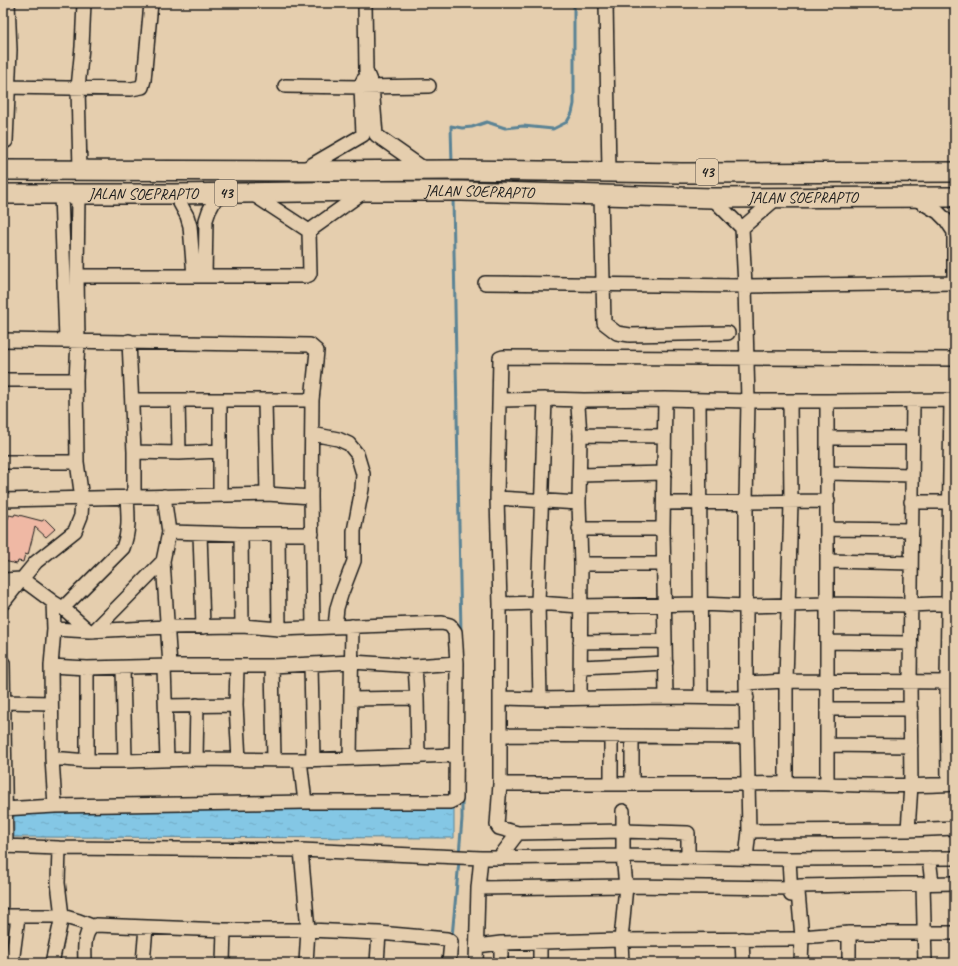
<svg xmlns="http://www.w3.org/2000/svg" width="958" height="966" viewBox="0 0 958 966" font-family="Caveat,sans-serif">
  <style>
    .water { fill: url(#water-ripples); stroke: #5a8395 }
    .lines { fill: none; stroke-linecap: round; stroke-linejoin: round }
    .stream { stroke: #5a8395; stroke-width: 3 }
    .building { fill: #efb8a4; stroke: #1c1c1c }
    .minor-casing { stroke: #1c1c1c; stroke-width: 16 }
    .highway-casing { stroke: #1c1c1c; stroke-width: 22 }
    .minor { stroke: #e5ceae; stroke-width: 13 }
    .highway { stroke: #e5ceae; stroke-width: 19 }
    .labels { text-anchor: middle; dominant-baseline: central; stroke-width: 3; stroke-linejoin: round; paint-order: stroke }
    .shield { fill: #e5ceae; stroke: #585148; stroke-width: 1 }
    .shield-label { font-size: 15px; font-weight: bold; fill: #1c1c1c }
    .street-label { font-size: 16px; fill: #1c1c1c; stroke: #e5ceae }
  </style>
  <defs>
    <pattern id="water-ripples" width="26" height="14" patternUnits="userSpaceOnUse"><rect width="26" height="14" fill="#84c7e5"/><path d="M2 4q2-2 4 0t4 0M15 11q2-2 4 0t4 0" fill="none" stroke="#71aac4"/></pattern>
  </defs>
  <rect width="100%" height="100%" fill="#e5ceae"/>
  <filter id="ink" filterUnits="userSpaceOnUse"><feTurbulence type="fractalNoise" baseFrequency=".025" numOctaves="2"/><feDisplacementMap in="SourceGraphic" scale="8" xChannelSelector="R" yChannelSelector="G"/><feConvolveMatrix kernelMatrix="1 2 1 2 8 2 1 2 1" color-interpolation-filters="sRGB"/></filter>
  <g filter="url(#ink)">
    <!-- water -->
    <path class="water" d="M 454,803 L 454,838 L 14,837 L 14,810 Z"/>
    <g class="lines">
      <!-- stream -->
      <path class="stream" d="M 452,164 L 451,126 L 462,128 L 472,127 L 487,122 L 505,128 L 523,126 L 553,129 L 567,122 L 572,113 L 574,104 L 574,3
        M 453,197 L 461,634
        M 459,854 L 462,819 L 462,797
        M 452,937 L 459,861"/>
    </g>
    <!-- building -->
    <path class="building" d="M 15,514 L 42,521 L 45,519 L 55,529 L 46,537 L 35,527 L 28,555 L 25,554 L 23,562 L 18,561 L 17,564 L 4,561 L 5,558 L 3,557 L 3,518 L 8,519 L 9,515 L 14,516 Z"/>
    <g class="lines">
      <defs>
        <path id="minor" d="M 365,3 L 366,71 L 372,86 L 376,135 L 426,170
          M 606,3 L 609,172
          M 285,86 L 361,87 L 429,86
          M 3,87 L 131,89 L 142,87 L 144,80 L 151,3
          M 6,141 L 10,50 L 8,3
          M 80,170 L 78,88 L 82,47 L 84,3
          M 303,170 L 363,135 L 361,87 L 363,80
          M 251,193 L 309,231
          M 61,194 L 66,340
          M 175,194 L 187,216 L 190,226 L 194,276
          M 601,195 L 604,323 L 617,333 L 630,335 L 728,333
          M 712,198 L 742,228 L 745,286 L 748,401 L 746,501 L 746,683 L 749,831 L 746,858
          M 914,198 L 938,212 L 946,220 L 954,232 L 954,283
          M 742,228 L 778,197
          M 309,231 L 365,191
          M 77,276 L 306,276 L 309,275 L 310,273 L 309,231
          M 205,276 L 206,220 L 209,211 L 219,192
          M 485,283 L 745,286 L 955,283
          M 3,340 L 310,345 L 317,351 L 312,400 L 311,497 L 313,627
          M 129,341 L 134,452 L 134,497
          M 3,380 L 76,380
          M 665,399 L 663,529 L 666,697
          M 132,400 L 312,400
          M 178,400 L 179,453
          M 500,400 L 545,399 L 584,400
          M 699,400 L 701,697
          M 220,401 L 220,495
          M 265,401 L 267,494
          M 312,434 L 338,439 L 349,444 L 357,454 L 363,474 L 362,489 L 354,531 L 354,561 L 341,595 L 337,608 L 335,626
          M 580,435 L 664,436
          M 828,438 L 913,438
          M 134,452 L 179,453 L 219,451
          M 3,462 L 77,462
          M 828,473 L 912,475
          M 580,475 L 665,473
          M 164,496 L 169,532 L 163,561 L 170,666
          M 497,498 L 579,503
          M 3,500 L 267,494 L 311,497
          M 911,502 L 955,502
          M 664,503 L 828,501
          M 579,529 L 663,529
          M 828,529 L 912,530
          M 169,532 L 241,534 L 312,534
          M 200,533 L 203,627
          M 241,534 L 242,626
          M 278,534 L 279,629
          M 828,561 L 911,563
          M 581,564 L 664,564
          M 3,580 L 22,579 L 53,602 L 63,608 L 89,631
          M 53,602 L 54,629 L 51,666 L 52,758 L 55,806
          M 3,603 L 22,579 L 36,562 L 75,531 L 81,516 L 82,499 L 77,462 L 76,380 L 78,341 L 77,276 L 78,195
          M 500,604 L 538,603 L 580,606 L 700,604 L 747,606 L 828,604 L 910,605 L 955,603
          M 63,608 L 123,548 C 130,530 128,515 127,497
          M 94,631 L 163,561
          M 580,642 L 665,641
          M 827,642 L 910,643
          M 3,663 L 6,846
          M 311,665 L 313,760
          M 51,666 L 87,668 L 170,666 L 272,666 L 352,662 L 415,666 L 457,663
          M 272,666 L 274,759
          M 415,666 L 417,698 L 418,757
          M 164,667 L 167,760
          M 237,667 L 236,705 L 239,760
          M 581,667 L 666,663
          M 87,668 L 87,761
          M 123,668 L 125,761
          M 746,683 L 786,681 L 955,682
          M 500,698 L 540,699 L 666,697 L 747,698
          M 580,698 L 581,564 L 579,503 L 580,435 L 578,406 L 581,401 L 584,400 L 665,399 L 748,401 L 827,401 L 955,400
          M 351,699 L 417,698
          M 540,699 L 538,603 L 545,399
          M 3,702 L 51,703
          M 166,706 L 236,705
          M 828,709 L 911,709
          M 500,735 C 583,736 665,737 747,737
          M 827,745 L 911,746
          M 52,758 L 87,761 L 125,761 L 196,759 L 300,760 L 456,755
          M 350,758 L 352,626
          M 196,759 L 197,705
          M 300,760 L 305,802
          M 786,782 L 786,681 L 791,502 L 790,401
          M 500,784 L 748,784 C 817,781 886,789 955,784
          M 611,784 L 611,736
          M 632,784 L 632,737
          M 827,784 L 827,401
          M 948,784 L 947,682 L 951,400
          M 3,809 L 55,806 L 305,802 L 450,802 L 456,799 L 457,663 L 455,632 L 450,625 L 442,623 L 279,629 L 242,626 L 167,627 L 89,631 L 54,629
          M 908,830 L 911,785 L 910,682 L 913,400
          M 749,831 L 908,830 L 955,828
          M 3,846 L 59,848 L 301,850 L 481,858 L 623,856 L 789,859 L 955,858
          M 301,850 L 308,930 L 306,963
          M 688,857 L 688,833 L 623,831 L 518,833 L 499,828 L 497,825 L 500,784 L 500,604 L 497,498 L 500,358 L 503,357 L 955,359
          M 499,858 L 518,833
          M 929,858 L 932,883
          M 789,859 L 791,895
          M 923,884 L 925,963
          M 478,888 L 626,886 L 791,888
          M 3,916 L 62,916 L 79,921 L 92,926
          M 802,937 L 849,933 L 955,933
          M 742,939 L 743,963
          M 540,942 L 540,963
          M 501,943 L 501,963
          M 477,946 L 501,943 L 621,940 L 793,939
          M 12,963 L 18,917
          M 52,963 L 62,916 L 58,883 L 59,848
          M 85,963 C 85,951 82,930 96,925 L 224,930 L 308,930 L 379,933 L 447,939 L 451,942 L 449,963
          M 143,963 L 146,927
          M 223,963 L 224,930
          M 377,963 L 379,933
          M 476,963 L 478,888 L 481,858
          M 622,963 L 621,940 L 626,886 L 623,856 L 623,811
          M 801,963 L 802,937 L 798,892 L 800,886 L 955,883
          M 849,963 L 849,933"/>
        <g id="highway">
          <path d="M 3,170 L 302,171 L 458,170 L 682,173 L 955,172"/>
          <path id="s1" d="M 3,194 L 175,194 L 365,191 L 462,191 L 712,198 L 955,197"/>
        </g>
      </defs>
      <!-- minor casing -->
      <use href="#minor" class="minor-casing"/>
      <!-- highway casing -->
      <use href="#highway" class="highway-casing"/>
      <!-- minor -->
      <use href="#minor" class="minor"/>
      <!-- highway -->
      <use href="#highway" class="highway"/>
    </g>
  </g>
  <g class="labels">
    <!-- shield labels -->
    <g class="shield">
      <rect x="696" y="159" width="22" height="26" rx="3"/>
      <rect x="215" y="180" width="22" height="26" rx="3"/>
    </g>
    <g class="shield-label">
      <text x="707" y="172">43</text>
      <text x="226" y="193">43</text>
    </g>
    <!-- street labels -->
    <g class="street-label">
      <text stroke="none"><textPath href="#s1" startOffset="476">JALAN SOEPRAPTO</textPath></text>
      <text stroke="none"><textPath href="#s1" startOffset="140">JALAN SOEPRAPTO</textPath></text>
      <text stroke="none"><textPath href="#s1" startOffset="800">JALAN SOEPRAPTO</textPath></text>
    </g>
  </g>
  <!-- margin -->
  <rect width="958" height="966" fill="none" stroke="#e5ceae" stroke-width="16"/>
  <rect x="8" y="8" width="942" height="950" fill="none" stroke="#1c1c1c" stroke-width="1.5" filter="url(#ink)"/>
</svg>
